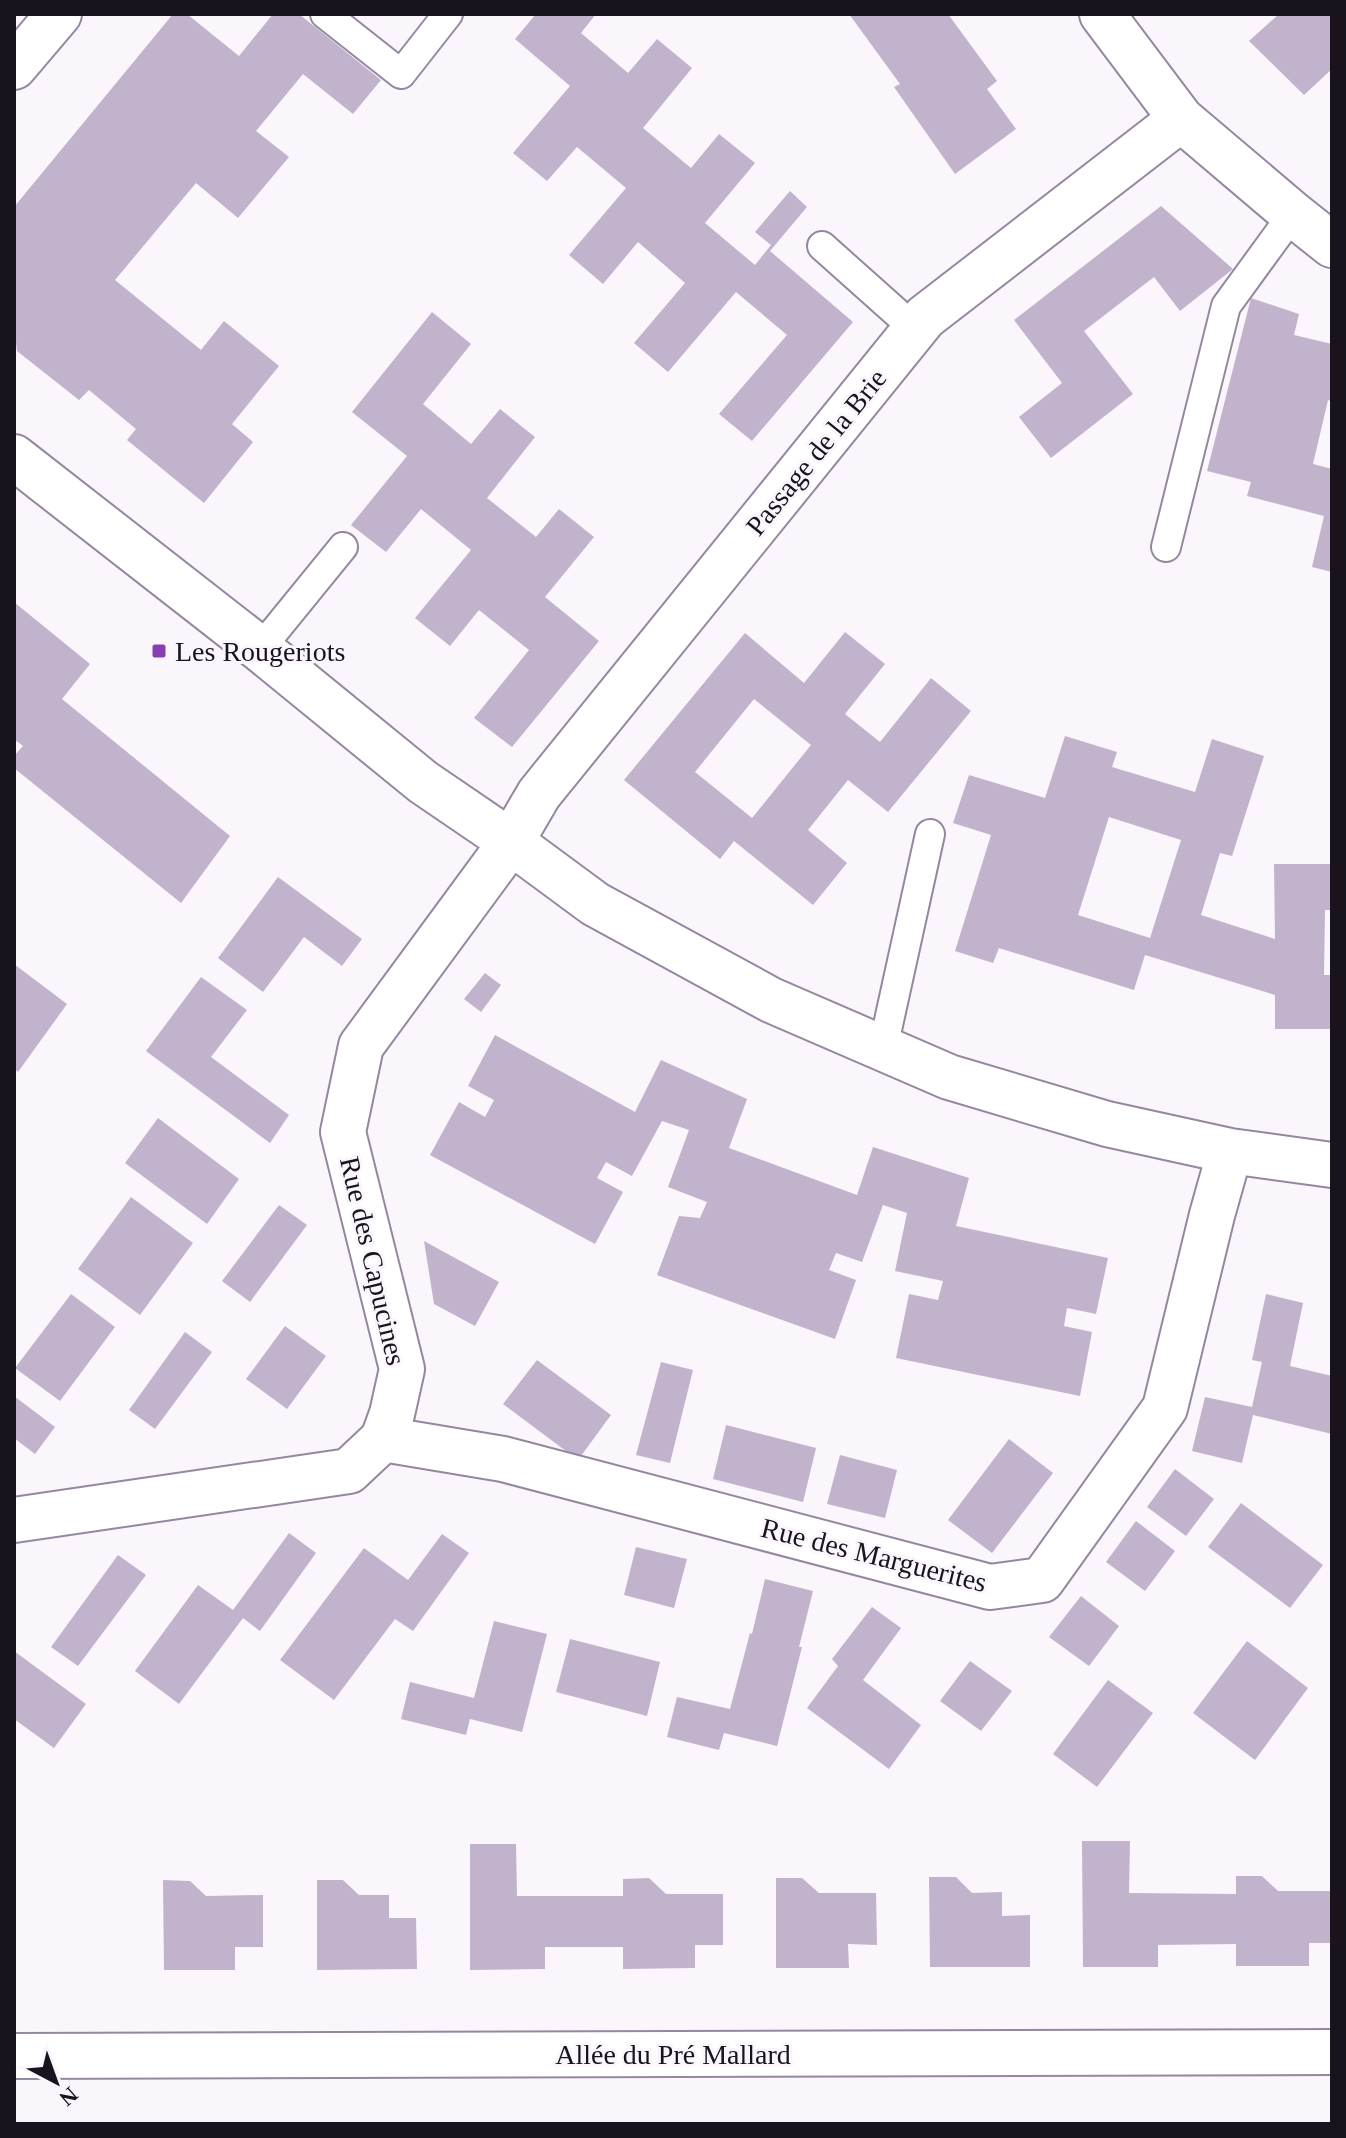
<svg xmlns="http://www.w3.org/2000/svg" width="1346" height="2138" viewBox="0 0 1346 2138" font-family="Georgia,serif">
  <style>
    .building { fill: #c2b3cc; fill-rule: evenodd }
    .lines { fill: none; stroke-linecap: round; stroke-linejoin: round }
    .service-casing { stroke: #95879f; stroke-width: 32 }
    .minor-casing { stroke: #95879f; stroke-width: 48 }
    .service { stroke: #fff; stroke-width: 28 }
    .minor { stroke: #fff; stroke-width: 44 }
    .poi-dot { fill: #873eb1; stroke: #faf6fc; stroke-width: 3 }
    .labels { text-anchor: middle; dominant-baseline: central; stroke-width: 6; stroke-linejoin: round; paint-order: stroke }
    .street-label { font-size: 28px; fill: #18131c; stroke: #faf6fc }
    .poi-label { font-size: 28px; fill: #18131c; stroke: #faf6fc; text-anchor: start }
  </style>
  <rect width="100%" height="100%" fill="#faf6fc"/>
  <!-- building -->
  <path class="building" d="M 173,14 L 187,14 L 239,56 L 273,14 L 299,14 L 381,80 L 353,114 L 303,74 L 256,131 L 289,157 L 238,218 L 196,183 L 115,280 L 201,350 L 224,321 L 279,366 L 232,424 L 253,442 L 204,503 L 127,440 L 136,429 L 89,390 L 79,400 L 17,351 L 14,326 L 14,207 Z
    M 536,14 L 596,14 L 581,33 L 628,73 L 657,39 L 692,68 L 643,128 L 691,168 L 719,134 L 755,163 L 705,223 L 755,265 L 771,245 L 755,232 L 790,191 L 807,207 L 770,251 L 853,322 L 752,441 L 719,414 L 787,335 L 736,292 L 668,372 L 634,343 L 685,283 L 638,242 L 603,284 L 569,255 L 626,188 L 577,147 L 547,181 L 513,153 L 570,86 L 515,39 Z
    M 849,14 L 948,14 L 997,81 L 987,89 L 1016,129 L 955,174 L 894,87 L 900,84 Z
    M 1279,14 L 1332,14 L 1332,69 L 1304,95 L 1249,41 Z
    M 1161,206 L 1233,269 L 1180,311 L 1154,277 L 1084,331 L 1133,394 L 1051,458 L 1019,417 L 1062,383 L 1014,320 Z
    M 1251,298 L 1299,314 L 1294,335 L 1332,344 L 1332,401 L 1328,400 L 1313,464 L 1332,469 L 1332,572 L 1312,567 L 1324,516 L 1247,496 L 1251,482 L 1207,471 Z
    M 432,312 L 471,344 L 423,404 L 471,444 L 500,409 L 535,437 L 487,498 L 536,537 L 559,509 L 594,537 L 545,597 L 599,641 L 512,747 L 474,718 L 529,650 L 479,610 L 450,646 L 415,618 L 471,550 L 421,509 L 386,552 L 351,525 L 407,456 L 352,412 Z
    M 14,602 L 90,664 L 62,699 L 230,836 L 181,903 L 14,768 L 14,756 L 23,746 L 14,739 Z
    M 845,632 L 885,664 L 845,714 L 880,742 L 931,678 L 971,711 L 888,812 L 848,780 L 808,830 L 847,863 L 813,905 L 734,841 L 720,859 L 624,780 L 745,633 L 804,683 ZM 754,699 L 811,745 L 752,818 L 695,772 Z
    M 1065,736 L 1117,752 L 1112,767 L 1195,792 L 1212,739 L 1264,756 L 1232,856 L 1220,853 L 1201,915 L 1275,939 L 1274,864 L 1332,864 L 1332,910 L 1325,910 L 1324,975 L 1332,975 L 1332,1029 L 1275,1029 L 1275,995 L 1145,955 L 1134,990 L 999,948 L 993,963 L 955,951 L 991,835 L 953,823 L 969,775 L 1045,798 ZM 1109,817 L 1181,840 L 1150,938 L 1078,915 Z
    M 278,877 L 362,939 L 342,966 L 304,937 L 263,992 L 218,958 Z
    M 14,964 L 67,1004 L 18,1072 L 14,1068 Z
    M 485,973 L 501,985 L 481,1012 L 464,999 Z
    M 201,977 L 247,1010 L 211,1057 L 289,1115 L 270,1143 L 146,1051 Z
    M 495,1035 L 635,1112 L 661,1060 L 747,1099 L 729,1148 L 857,1195 L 873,1147 L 969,1178 L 956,1226 L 1108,1258 L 1096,1314 L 1067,1308 L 1064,1326 L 1092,1332 L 1080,1396 L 896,1358 L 909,1294 L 938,1300 L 943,1281 L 895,1271 L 907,1213 L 883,1205 L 862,1262 L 836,1253 L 829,1270 L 856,1280 L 835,1339 L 657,1275 L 679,1216 L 700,1218 L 707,1202 L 668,1187 L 689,1130 L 662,1121 L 632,1176 L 606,1162 L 597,1178 L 623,1192 L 595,1244 L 430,1155 L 459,1102 L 485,1117 L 494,1100 L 468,1086 Z
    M 158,1118 L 239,1179 L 207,1224 L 125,1163 Z
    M 131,1197 L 193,1243 L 140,1315 L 78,1269 Z
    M 279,1205 L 307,1225 L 250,1302 L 222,1281 Z
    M 424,1241 L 499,1282 L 475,1326 L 434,1304 Z
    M 71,1294 L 115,1327 L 60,1401 L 15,1368 Z
    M 1266,1294 L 1303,1303 L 1290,1366 L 1332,1376 L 1332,1434 L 1253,1415 L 1242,1463 L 1192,1451 L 1205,1397 L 1252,1407 L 1262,1362 L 1252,1360 Z
    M 285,1326 L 326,1356 L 287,1409 L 246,1379 Z
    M 185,1332 L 212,1352 L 155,1429 L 129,1410 Z
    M 537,1360 L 611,1415 L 578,1460 L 503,1404 Z
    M 661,1362 L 693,1370 L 670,1463 L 636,1455 Z
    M 14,1396 L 55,1427 L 35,1454 L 14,1438 Z
    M 726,1425 L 816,1448 L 803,1502 L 713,1479 Z
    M 1009,1439 L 1053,1473 L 992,1553 L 948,1520 Z
    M 840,1455 L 897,1470 L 885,1518 L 827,1504 Z
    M 1175,1469 L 1214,1499 L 1186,1536 L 1147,1507 Z
    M 1241,1503 L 1323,1565 L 1290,1608 L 1208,1547 Z
    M 1136,1521 L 1175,1551 L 1145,1591 L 1106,1562 Z
    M 289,1533 L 316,1553 L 260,1631 L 243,1618 L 179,1704 L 135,1671 L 198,1585 L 233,1610 Z
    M 442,1534 L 469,1553 L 413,1631 L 395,1619 L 334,1700 L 280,1660 L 364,1548 L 408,1580 Z
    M 636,1547 L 687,1559 L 674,1608 L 624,1595 Z
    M 118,1555 L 146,1575 L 78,1666 L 51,1647 Z
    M 765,1579 L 813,1591 L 799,1647 L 802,1647 L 777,1746 L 724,1733 L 719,1750 L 667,1737 L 677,1697 L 730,1709 L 750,1633 L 752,1634 Z
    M 1081,1596 L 1119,1626 L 1089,1666 L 1049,1637 Z
    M 872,1607 L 901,1628 L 863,1680 L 921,1725 L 889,1769 L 807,1708 L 838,1666 L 832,1659 Z
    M 494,1621 L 547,1634 L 522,1732 L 470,1719 L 466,1735 L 401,1719 L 410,1682 L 474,1698 Z
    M 570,1639 L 660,1662 L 647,1716 L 556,1692 Z
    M 1247,1641 L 1308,1688 L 1255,1760 L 1193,1713 Z
    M 14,1651 L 86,1704 L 54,1748 L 14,1719 Z
    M 970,1661 L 1012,1691 L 981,1731 L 940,1701 Z
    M 1108,1680 L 1153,1713 L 1097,1787 L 1053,1754 Z
    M 1082,1841 L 1130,1841 L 1129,1893 L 1236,1894 L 1236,1876 L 1262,1876 L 1278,1891 L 1332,1891 L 1332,1943 L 1309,1943 L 1309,1966 L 1236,1966 L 1236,1944 L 1158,1945 L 1158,1967 L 1083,1967 Z
    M 470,1844 L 516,1844 L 517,1896 L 623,1896 L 623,1879 L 649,1878 L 666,1894 L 723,1894 L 723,1945 L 695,1945 L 695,1968 L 623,1969 L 623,1947 L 545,1947 L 545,1969 L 470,1970 Z
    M 929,1877 L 956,1877 L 972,1893 L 1002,1892 L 1002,1916 L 1030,1915 L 1030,1967 L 930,1967 Z
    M 776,1878 L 802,1878 L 819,1893 L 876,1893 L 877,1945 L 848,1944 L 849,1968 L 776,1968 Z
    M 163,1880 L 190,1881 L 206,1896 L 263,1895 L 263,1947 L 235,1947 L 235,1970 L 164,1970 Z
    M 317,1880 L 343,1880 L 359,1895 L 389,1895 L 389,1918 L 416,1918 L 417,1969 L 317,1970 Z"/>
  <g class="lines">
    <defs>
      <path id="service" d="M 325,14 L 401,74 L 448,14
        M 822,246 L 915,329
        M 1166,547 L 1226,306 L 1293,214
        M 260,649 L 343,547
        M 883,1048 L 930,834"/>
      <path id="minor" d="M 1102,14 L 1181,119 L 1293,214 L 1332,245
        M 14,67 L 59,14
        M 14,457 L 260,649 L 423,782 L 511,842 L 595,904 L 771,1000 L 949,1077 L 1107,1124 L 1230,1151 L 1332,1165
        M 383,1439 L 503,1459 L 990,1587 L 1042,1580 L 1165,1408 L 1212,1215 L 1230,1151
        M 14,1520 L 349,1471 L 383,1439 L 392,1414 L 402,1369 L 343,1132 L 361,1046 L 511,842 L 539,794 L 925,317 L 1181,119
        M 14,2056 L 1332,2052"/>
    </defs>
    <!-- service casing -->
    <use href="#service" class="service-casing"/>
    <!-- minor casing -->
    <use href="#minor" class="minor-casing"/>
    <!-- service -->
    <use href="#service" class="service"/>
    <!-- minor -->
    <use href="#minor" class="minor"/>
  </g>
  <!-- markers -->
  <rect class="poi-dot" x="151" y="643" width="16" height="16" rx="4"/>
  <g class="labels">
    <!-- street labels -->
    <g class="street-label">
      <text transform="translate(816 452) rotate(-51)">Passage de la Brie</text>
      <text transform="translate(373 1261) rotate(77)">Rue des Capucines</text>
      <text transform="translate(874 1555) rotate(14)">Rue des Marguerites</text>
      <text x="673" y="2054">Allée du Pré Mallard</text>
    </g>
    <!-- poi labels -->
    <g class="poi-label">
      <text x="175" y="651">Les Rougeriots</text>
    </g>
  </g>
  <!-- border -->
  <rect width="1346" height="2138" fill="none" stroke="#18131c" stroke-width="32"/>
  <!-- north arrow -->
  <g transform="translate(56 2082) rotate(139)" stroke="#faf6fc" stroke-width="6" paint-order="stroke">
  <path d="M0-6L14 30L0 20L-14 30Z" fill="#18131c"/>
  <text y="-12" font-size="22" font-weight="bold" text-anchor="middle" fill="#18131c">N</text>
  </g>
</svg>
